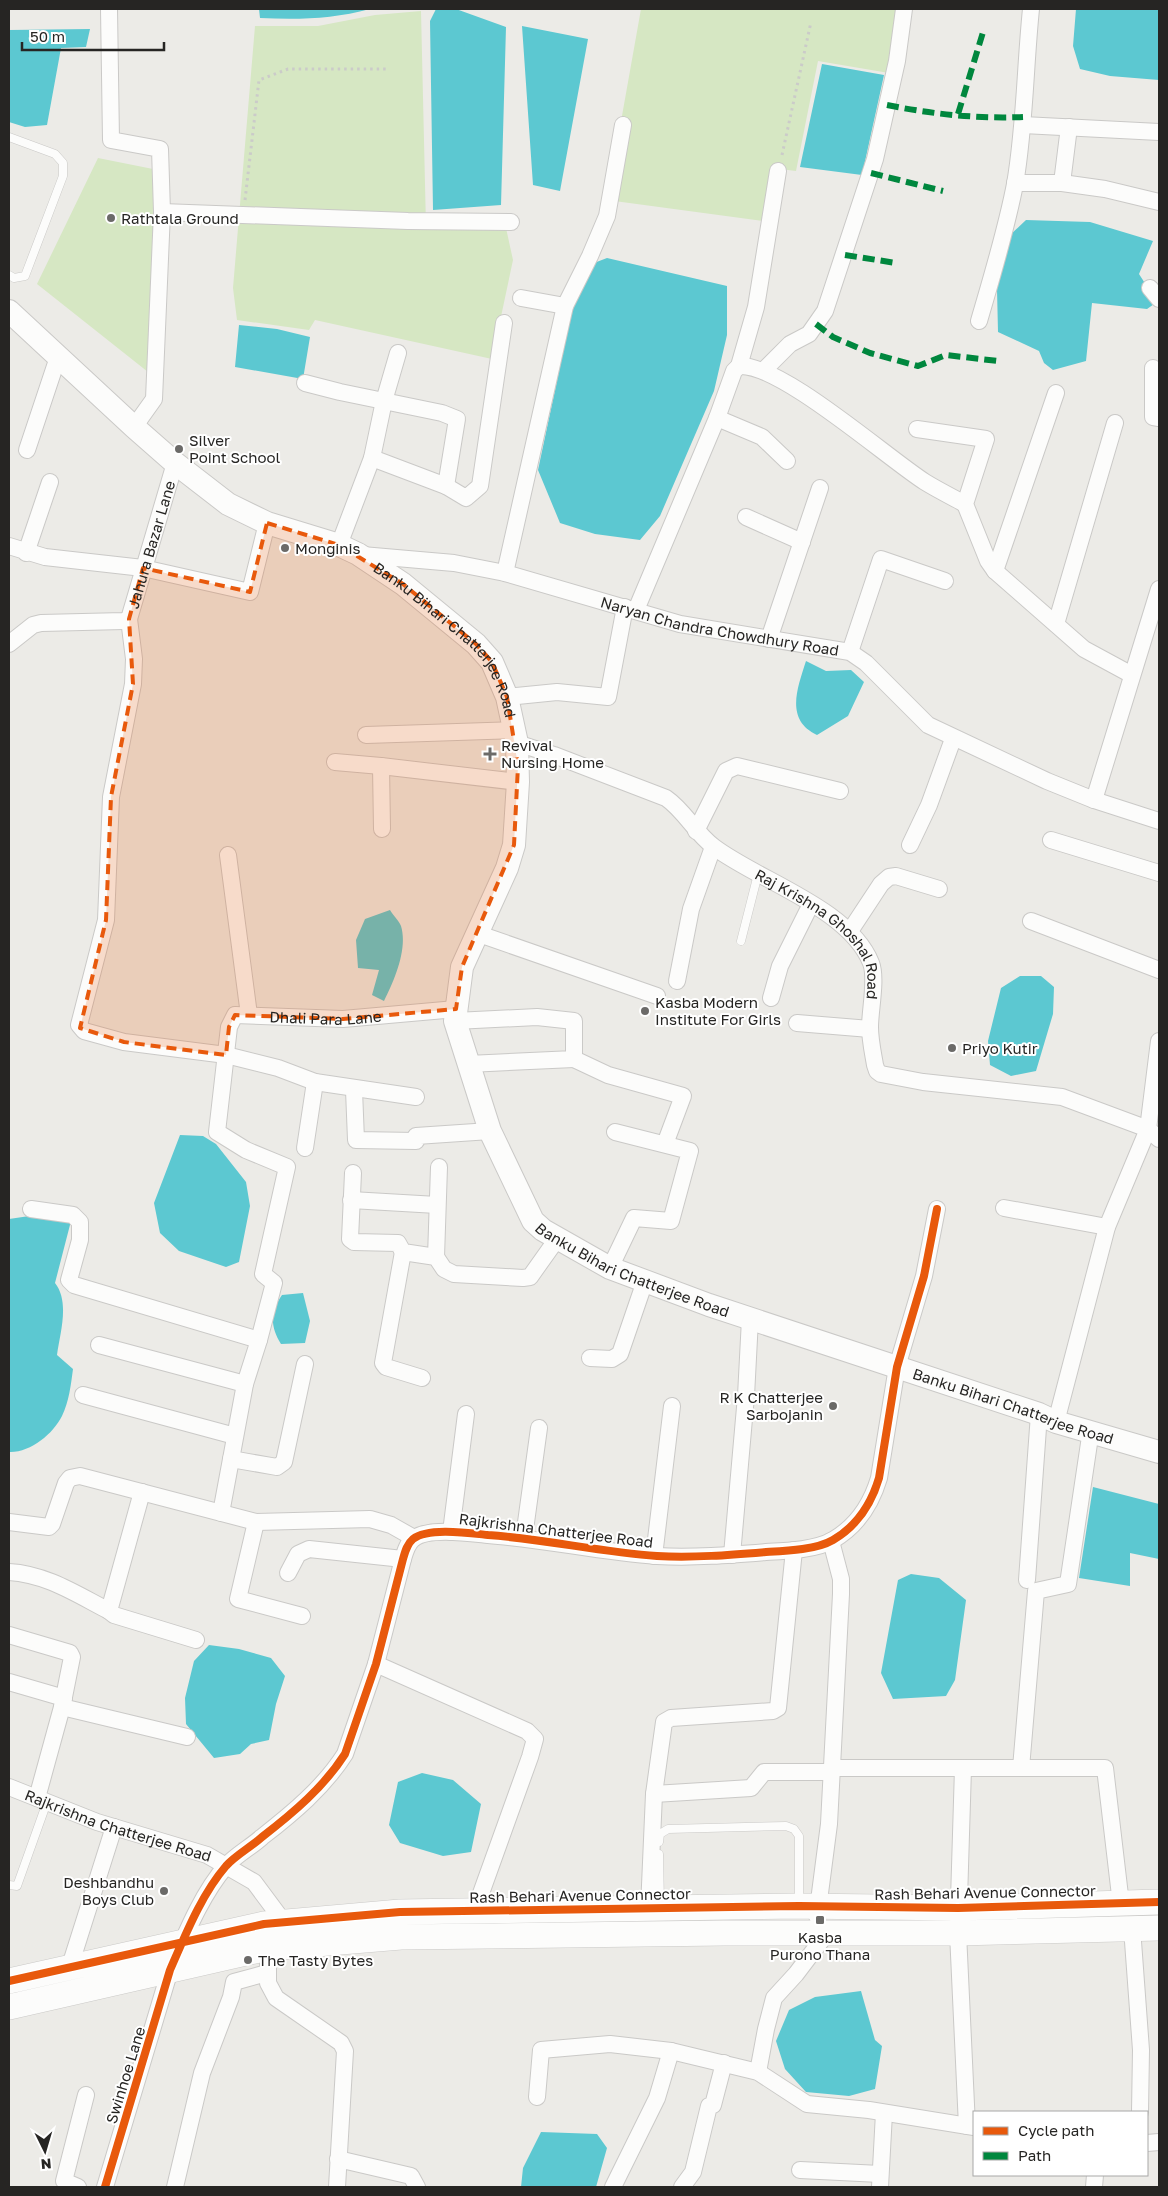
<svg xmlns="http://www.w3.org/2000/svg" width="1168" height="2196" viewBox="0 0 1168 2196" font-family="'Golos Text',sans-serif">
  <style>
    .green { fill: #d6e7c3 }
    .water { fill: #5cc8d1 }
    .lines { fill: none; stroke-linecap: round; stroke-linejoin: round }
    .service-casing { stroke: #cac9c7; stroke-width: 9 }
    .minor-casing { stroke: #cac9c7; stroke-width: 18 }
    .secondary-casing { stroke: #cac9c7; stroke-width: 24 }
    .primary-casing { stroke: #cac9c7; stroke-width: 26 }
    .path { stroke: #cbcbc9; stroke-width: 3; stroke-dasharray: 2.5 4; stroke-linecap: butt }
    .service { stroke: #fcfcfb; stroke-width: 8 }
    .minor { stroke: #fcfcfb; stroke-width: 16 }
    .secondary { stroke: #fcfcfb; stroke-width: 22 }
    .primary { stroke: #fcfcfb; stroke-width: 25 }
    .quiet { stroke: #00873e; stroke-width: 6; stroke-dasharray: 12 6; stroke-linecap: butt }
    .cycleway-casing { stroke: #fff; stroke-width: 11 }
    .cycleway { stroke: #e8590c; stroke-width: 8 }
    .marked { fill: #e8590c; fill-opacity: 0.2; stroke: #e8590c; stroke-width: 4; stroke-dasharray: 10 6; stroke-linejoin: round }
    .poi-dot { fill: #6b6a68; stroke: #fff; stroke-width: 2 }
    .labels { text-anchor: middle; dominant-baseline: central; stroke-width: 4; stroke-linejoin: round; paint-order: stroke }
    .poi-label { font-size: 15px; fill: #262523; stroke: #fff; text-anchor: start }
    .street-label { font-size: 15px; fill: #262523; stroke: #fff }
  </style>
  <rect width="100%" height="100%" fill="#ecebe7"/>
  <!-- green -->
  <path class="green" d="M 641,9 L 898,9 L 889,73 L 818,61 L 796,171 L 772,168 L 763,221 L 607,200 Z
    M 421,11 L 426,227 L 506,228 L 513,260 L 492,359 L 315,320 L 309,330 L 237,320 L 233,288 L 255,26 L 318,26 L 375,15 Z
    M 98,158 L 153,169 L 153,267 L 148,372 L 37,284 Z"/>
  <!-- water -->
  <path class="water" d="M 259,9 L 370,9 C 333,19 298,20 260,18 Z
    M 436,9 L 456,9 L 506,27 L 501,205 L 433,210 L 430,21 Z
    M 1076,9 L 1159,9 L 1159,80 L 1110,76 L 1080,69 L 1073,46 Z
    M 522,26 L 588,39 L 560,191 L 533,185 Z
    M 90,29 L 86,47 L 61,48 L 47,125 L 25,127 L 9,122 L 9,30 Z
    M 822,64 L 884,75 L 862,175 L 800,167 Z
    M 1026,220 L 1090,222 L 1153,241 L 1139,274 L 1157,302 L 1147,309 L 1092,303 L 1086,361 L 1053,370 L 1044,363 L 1039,351 L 998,332 L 997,289 L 1009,236 Z
    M 607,258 L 727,286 L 727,335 L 714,391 L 660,516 L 640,540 L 595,534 L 560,523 L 538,470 L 581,268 Z
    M 239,325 L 277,329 L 310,337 L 303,379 L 235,367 Z
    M 806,661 L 826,671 L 851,670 L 864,682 L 848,716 L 817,735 C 785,720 797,689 806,661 Z
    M 390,910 C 393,915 399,921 401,926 C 408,949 394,981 384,1001 L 372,995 L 379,970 L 358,968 L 356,940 L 365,919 Z
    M 1020,976 L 1041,976 L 1054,987 L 1053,1014 L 1036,1071 L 1011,1076 L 990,1065 L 988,1041 L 1001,988 Z
    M 180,1135 L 203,1136 L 216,1144 L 246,1182 L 250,1206 L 239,1262 L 226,1267 L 179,1251 L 160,1233 L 154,1203 Z
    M 50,1213 L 71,1221 L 55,1283 C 70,1302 60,1333 57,1355 L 73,1369 C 71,1384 69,1402 62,1416 C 53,1434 30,1453 9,1452 L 9,1219 Z
    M 303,1293 L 310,1321 L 305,1343 L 281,1344 C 270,1326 270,1312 282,1295 Z
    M 1093,1487 L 1159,1504 L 1159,1559 L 1130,1553 L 1130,1586 L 1079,1578 Z
    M 911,1574 L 939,1578 L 966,1600 L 955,1680 L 946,1696 L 893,1699 L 881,1673 L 898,1580 Z
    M 209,1645 L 239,1649 L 271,1658 L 285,1676 L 276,1704 L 269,1740 L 251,1744 L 240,1754 L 214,1758 L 186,1724 L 185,1698 L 194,1661 Z
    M 422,1773 L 453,1780 L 481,1804 L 471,1852 L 443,1856 L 400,1843 L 389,1825 L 398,1782 Z
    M 861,1991 L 875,2040 L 882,2046 L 875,2089 L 849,2096 L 806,2092 L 785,2069 L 776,2041 L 789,2010 L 815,1997 Z
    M 541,2132 L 597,2134 L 607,2148 L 596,2187 L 521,2187 L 523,2168 Z"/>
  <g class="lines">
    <defs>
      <path id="service" d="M 9,137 L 55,154 L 63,163 L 63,176 L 25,276 L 14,278 L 9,275
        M 741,941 L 758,874
        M 659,1842 L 660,1834 L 668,1829 L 786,1826 L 794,1829 L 799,1836 L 799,1902
        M 659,1854 L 660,1905
        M 9,1885 L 17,1886 L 47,1802"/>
      <g id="minor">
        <path d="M 109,9 L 111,140 L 160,149 L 162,212 L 154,399 L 134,427"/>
        <path d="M 1023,125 L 1159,132"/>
        <path d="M 1015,183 L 1062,183 L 1069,127"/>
        <path d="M 1062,183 L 1105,189 L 1159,202"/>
        <path d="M 162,212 L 408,221 L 511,222"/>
        <path d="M 1150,288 L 1159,299"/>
        <path d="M 521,298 L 565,306"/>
        <path d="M 979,321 C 992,276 1006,231 1015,184 C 1025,126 1025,67 1031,9"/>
        <path d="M 739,366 C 780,363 886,457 925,482 C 938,490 952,497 965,504"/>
        <path d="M 1153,368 L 1153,417 L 1159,418"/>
        <path d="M 764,370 L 790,344 L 809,334 L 825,311 L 875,159 L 897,61 L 904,9"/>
        <path d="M 305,383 L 340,392 L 442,413 L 457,419 L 446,486"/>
        <path d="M 717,418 L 762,437 L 787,461"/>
        <path d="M 917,429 L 986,439 L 965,504 L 988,561 L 995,571 L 1084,649 L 1132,675"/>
        <path d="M 27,450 L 58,357"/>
        <path d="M 372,458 L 446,486 L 466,498 L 480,486 L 504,323"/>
        <path d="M 746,517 L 802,542"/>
        <path d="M 339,545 L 372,458 L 384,401 L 398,353"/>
        <path d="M 9,546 L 45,557 L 143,568 L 250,592 L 267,523"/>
        <path d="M 26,553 L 50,482"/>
        <path id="s1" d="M 362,555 L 454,563 L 505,573 L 680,624 L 850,652 L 866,663 L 928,725 L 1047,781 L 1094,800 L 1159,821"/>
        <path d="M 995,571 L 1056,393"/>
        <path d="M 505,573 L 565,306 L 590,256 L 607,216 L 623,125"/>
        <path d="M 636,610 L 717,418 L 734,371 L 739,366 L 756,307 L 778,171"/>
        <path d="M 129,619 L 134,659 L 133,684 L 111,797 L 106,920 L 79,1025 L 84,1031 L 124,1042 L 226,1055 L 278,1068 L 315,1082 L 416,1097"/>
        <path d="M 1056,624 L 1115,423"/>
        <path d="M 769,639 L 820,488"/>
        <path id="s2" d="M 9,644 L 33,625 L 41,623 L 124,621 L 129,619 L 175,463"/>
        <path d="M 850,652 L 881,559 L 945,581"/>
        <path d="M 507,697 L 557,692 L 608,697 L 625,607"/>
        <path d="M 366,735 L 515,730"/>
        <path id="s3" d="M 517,743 L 554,755 L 666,798 C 685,811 695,833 714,847 C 759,881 849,908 871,963 C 877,978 870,1010 870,1027 C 870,1040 873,1053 875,1065 L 877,1071 L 881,1074 L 923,1082 L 1062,1097 L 1148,1129 L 1159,1139"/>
        <path d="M 335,762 L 381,766 L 518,782"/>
        <path d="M 381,766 L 382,829"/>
        <path d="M 1094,800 L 1159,589"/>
        <path d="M 696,831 L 726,771 L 737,766 L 840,791"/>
        <path d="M 1051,840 L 1159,873"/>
        <path d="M 910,845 L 929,805 L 953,739"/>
        <path d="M 228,855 L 249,1015"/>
        <path d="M 1031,921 L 1159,970"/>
        <path d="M 850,931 L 881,884 L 889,877 L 896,876 L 939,889"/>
        <path d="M 479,934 L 657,996"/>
        <path d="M 677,981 L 691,909 L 713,847"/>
        <path d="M 771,998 L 780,966 L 811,904"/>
        <path d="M 455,1021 L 537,1017 L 574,1021 L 574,1059 L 468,1064"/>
        <path d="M 797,1023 L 870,1029"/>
        <path d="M 574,1059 L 608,1075 L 683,1096 L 665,1144"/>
        <path d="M 354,1090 L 356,1140 L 416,1141 L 416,1136 L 490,1131"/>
        <path d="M 305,1148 L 315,1082"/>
        <path d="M 353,1173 L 350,1239 L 354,1242 L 398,1243 L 403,1252 L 436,1257 L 444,1269 L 454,1274 L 523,1278 L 530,1277 L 557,1239"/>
        <path d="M 351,1200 L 437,1205"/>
        <path d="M 1004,1208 L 1107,1227"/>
        <path d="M 31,1209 L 73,1215 L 80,1222 L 80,1240 L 69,1280 L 74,1285 L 259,1340 L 245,1384 L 221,1513"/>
        <path d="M 403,1252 L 383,1363 L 386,1367 L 422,1378"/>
        <path d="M 436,1257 L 439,1167"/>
        <path d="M 610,1268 L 634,1218 L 671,1221 L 690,1151 L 615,1132"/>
        <path id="s4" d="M 259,1340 L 274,1283 L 263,1274 L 287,1167 L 246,1150 L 217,1132 L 229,1027 L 235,1015 L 343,1019 L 456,1009"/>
        <path d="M 99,1345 L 245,1384"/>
        <path d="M 590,1358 L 612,1359 L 620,1354 L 645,1281"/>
        <path d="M 83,1395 L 235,1436"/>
        <path d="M 1056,1422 L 1107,1227 L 1148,1129 L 1159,1041"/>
        <path d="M 231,1459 L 277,1467 L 284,1462 L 305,1364"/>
        <path d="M 142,1492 L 109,1611 L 114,1615 L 196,1640"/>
        <path d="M 9,1522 L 49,1527 L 52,1524 L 66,1483 L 70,1478 L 80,1476 L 256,1522 L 370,1519 L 391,1525 L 414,1538"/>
        <path d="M 256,1522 L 238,1599 L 302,1616"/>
        <path d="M 451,1532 L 466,1414"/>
        <path d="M 524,1537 L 539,1428"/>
        <path d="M 732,1555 L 746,1396 L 750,1319"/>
        <path d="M 654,1556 L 672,1406"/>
        <path d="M 9,1572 C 46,1574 76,1594 109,1611"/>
        <path d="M 288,1573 L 298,1554 L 309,1549 L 403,1559"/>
        <path d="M 1027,1580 L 1039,1414"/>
        <path d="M 9,1635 L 70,1653 L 72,1657 L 62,1707 L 37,1798"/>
        <path d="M 376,1664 L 527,1731 L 535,1739 L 530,1757 L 475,1910"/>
        <path d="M 9,1682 L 64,1698"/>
        <path d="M 62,1707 L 187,1737"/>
        <path d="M 832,1768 L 1105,1768 L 1121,1904"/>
        <path d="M 963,1768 L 958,1933 L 967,2126"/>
        <path d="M 1021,1768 L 1036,1591 L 1068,1584 L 1091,1430"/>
        <path id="s5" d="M 9,1787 L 97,1822 L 207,1855 L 254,1882 L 283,1921"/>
        <path d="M 654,1794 L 751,1788 L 764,1772 L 832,1772"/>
        <path d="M 649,1908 L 654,1794 L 664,1722 L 671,1718 L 773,1711 L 778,1708 L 794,1550"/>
        <path d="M 817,1916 L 829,1824 L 841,1594 L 841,1579 L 831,1541"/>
        <path d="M 1132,1928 L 1141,2050 L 1140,2112"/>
        <path d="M 268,1948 L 268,1983 L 276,1998 L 341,2043 L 345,2051 L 337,2187"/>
        <path d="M 70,1966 L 114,1827"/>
        <path d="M 758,2072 L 766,2029 L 774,1998 L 796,1974 L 827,1933"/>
        <path d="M 537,2097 L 541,2050 L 610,2044 L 671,2051 L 758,2072 L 807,2104 L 869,2110 L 974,2127"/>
        <path d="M 1147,2143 L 1159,2142"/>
        <path d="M 338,2159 L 411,2176 L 417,2187"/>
        <path d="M 800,2170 L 880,2174"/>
        <path d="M 78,2187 L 64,2181 L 86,2095"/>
        <path d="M 105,2187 L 170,1970 C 185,1936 201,1895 226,1866 C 236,1855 251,1847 262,1837 C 293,1813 324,1787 345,1754 L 376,1664 L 403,1559 C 405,1552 407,1544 413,1539 C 428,1527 469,1533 488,1535 C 544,1539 600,1552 657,1556 C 693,1558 730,1555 766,1552 C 785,1551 816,1550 833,1540 C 857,1526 871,1505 879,1478 L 897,1367 L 924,1276 L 937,1209"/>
        <path d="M 175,2187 L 202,2073 L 231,1997 L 234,1982 L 267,1973"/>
        <path d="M 613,2187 L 657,2098 L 671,2051"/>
        <path d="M 682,2187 L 693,2172 L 709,2106 L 713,2105 L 724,2063"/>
        <path d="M 880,2187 L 884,2113"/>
        <path d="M 1094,2187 L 1095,2175"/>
      </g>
      <g id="secondary">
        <path id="s6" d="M 9,311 L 134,427 L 175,463 L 228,504 L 267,523 L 339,545 L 358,554 L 403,584 L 476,644 L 492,662 L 507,697 L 517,743 L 518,782 L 514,845 L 507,868 L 462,967 L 455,1021 L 490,1131 L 533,1221 L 543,1230 L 610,1268 L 709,1305 L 1039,1414 L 1056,1422 L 1159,1452"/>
      </g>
      <path id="primary" d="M 9,1981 L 264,1924 L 400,1912 L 799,1906 L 958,1908 L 1159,1902
        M 9,2007 L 268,1948 L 401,1937 L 724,1933 L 958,1933 L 1159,1928"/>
    </defs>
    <!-- service casing -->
    <use href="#service" class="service-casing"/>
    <!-- minor casing -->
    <use href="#minor" class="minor-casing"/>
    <!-- secondary casing -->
    <use href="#secondary" class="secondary-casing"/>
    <!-- primary casing -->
    <use href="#primary" class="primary-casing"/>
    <!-- path -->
    <path class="path" d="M 782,155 L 811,22
      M 245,200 L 259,80 L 288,69 L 388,69"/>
    <!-- service -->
    <use href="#service" class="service"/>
    <!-- minor -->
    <use href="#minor" class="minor"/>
    <!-- secondary -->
    <use href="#secondary" class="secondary"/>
    <!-- primary -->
    <use href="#primary" class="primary"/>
    <!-- quiet -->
    <path class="quiet" d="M 887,105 C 931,114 978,119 1023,117
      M 958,114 L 984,29
      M 871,173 L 943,191
      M 845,255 L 896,263
      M 816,324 L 833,337 L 870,353 L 918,366 L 946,355 L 998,361"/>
    <defs>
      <path id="cycleway" d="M 9,1981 L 264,1924 L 400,1912 L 799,1906 L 958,1908 L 1159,1902
        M 105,2187 L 170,1970 C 185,1936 201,1895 226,1866 C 236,1855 251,1847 262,1837 C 293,1813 324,1787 345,1754 L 376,1664 L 403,1559 C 405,1552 407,1544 413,1539 C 428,1527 469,1533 488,1535 C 544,1539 600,1552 657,1556 C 693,1558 730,1555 766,1552 C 785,1551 816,1550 833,1540 C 857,1526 871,1505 879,1478 L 897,1367 L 924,1276 L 937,1209"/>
    </defs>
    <!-- cycleway casing -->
    <use href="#cycleway" class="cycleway-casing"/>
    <!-- cycleway -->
    <use href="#cycleway" class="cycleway"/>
  </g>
  <!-- marked area -->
  <path class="marked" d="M 267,523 L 339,545 L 403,584 L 476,644 L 492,662 L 507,697 L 518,766 L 514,845 L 462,967 L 456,1009 L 343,1019 L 235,1015 L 229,1027 L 226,1055 L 124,1042 L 80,1028 L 106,920 L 111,797 L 133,684 L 129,619 L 143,568 L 250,592 Z"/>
  <!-- markers -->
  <g class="poi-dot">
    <circle cx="111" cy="218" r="5"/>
    <circle cx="179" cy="449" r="5"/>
    <circle cx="285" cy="548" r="5"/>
    <path d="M487.5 746.5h5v5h5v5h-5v5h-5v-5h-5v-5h5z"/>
    <circle cx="645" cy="1011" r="5"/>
    <circle cx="952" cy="1048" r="5"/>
    <circle cx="833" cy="1406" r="5"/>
    <circle cx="164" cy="1891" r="5"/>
    <rect x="815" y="1915" width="10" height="10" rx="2.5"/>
    <circle cx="248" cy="1960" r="5"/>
  </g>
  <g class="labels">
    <!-- poi labels -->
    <g class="poi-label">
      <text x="121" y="218">Rathtala Ground</text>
      <text x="189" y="440">Silver<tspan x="189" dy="17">Point School</tspan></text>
      <text x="295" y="548">Monginis</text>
      <text x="501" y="745">Revival<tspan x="501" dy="17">Nursing Home</tspan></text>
      <text x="655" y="1002">Kasba Modern<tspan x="655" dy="17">Institute For Girls</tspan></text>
      <text x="962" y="1048">Priyo Kutir</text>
      <text x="823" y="1397" text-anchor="end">R K Chatterjee<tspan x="823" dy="17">Sarbojanin</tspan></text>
      <text x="154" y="1882" text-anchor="end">Deshbandhu<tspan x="154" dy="17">Boys Club</tspan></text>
      <text x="820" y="1937" text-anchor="middle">Kasba<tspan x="820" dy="17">Purono Thana</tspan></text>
      <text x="258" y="1960">The Tasty Bytes</text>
    </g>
    <!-- street labels -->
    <g class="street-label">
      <text stroke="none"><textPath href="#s2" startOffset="205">Jahura Bazar Lane</textPath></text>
      <text stroke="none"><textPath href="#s1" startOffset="366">Naryan Chandra Chowdhury Road</textPath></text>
      <text stroke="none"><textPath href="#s6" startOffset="558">Banku Bihari Chatterjee Road</textPath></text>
      <text stroke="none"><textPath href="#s3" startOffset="370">Raj Krishna Ghoshal Road</textPath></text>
      <text stroke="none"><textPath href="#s4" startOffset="471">Dhali Para Lane</textPath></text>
      <text stroke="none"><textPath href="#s6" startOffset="1306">Banku Bihari Chatterjee Road</textPath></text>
      <text stroke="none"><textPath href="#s6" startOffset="1711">Banku Bihari Chatterjee Road</textPath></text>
      <text transform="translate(556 1530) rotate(7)">Rajkrishna Chatterjee Road</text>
      <text stroke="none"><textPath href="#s5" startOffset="116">Rajkrishna Chatterjee Road</textPath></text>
      <text transform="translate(985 1892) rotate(-1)">Rash Behari Avenue Connector</text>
      <text transform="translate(580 1895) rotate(-1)">Rash Behari Avenue Connector</text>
      <text transform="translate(125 2075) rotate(-73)">Swinhoe Lane</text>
    </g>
  </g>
  <!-- border -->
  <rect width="1168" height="2196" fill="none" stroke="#262523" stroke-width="20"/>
  <!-- legend -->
  <rect x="973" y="2111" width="175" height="65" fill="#ffffff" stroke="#a8a8a7"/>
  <rect x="983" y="2127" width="25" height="8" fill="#e8590c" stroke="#a8a8a7"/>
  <text x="1018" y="2136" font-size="15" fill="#262523">Cycle path</text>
  <rect x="983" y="2152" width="25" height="8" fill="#00873e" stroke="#a8a8a7"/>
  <text x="1018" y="2161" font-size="15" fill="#262523">Path</text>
  <!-- north arrow -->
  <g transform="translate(45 2151) rotate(175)" stroke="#ffffff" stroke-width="4" paint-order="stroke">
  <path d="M0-4L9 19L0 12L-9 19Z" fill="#262523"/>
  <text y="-8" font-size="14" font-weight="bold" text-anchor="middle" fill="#262523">N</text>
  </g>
  <!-- scale -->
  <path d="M22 42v8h142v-8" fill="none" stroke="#262523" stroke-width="2.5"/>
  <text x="30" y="42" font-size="15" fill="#262523" stroke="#ffffff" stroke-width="4" paint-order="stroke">50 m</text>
</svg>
